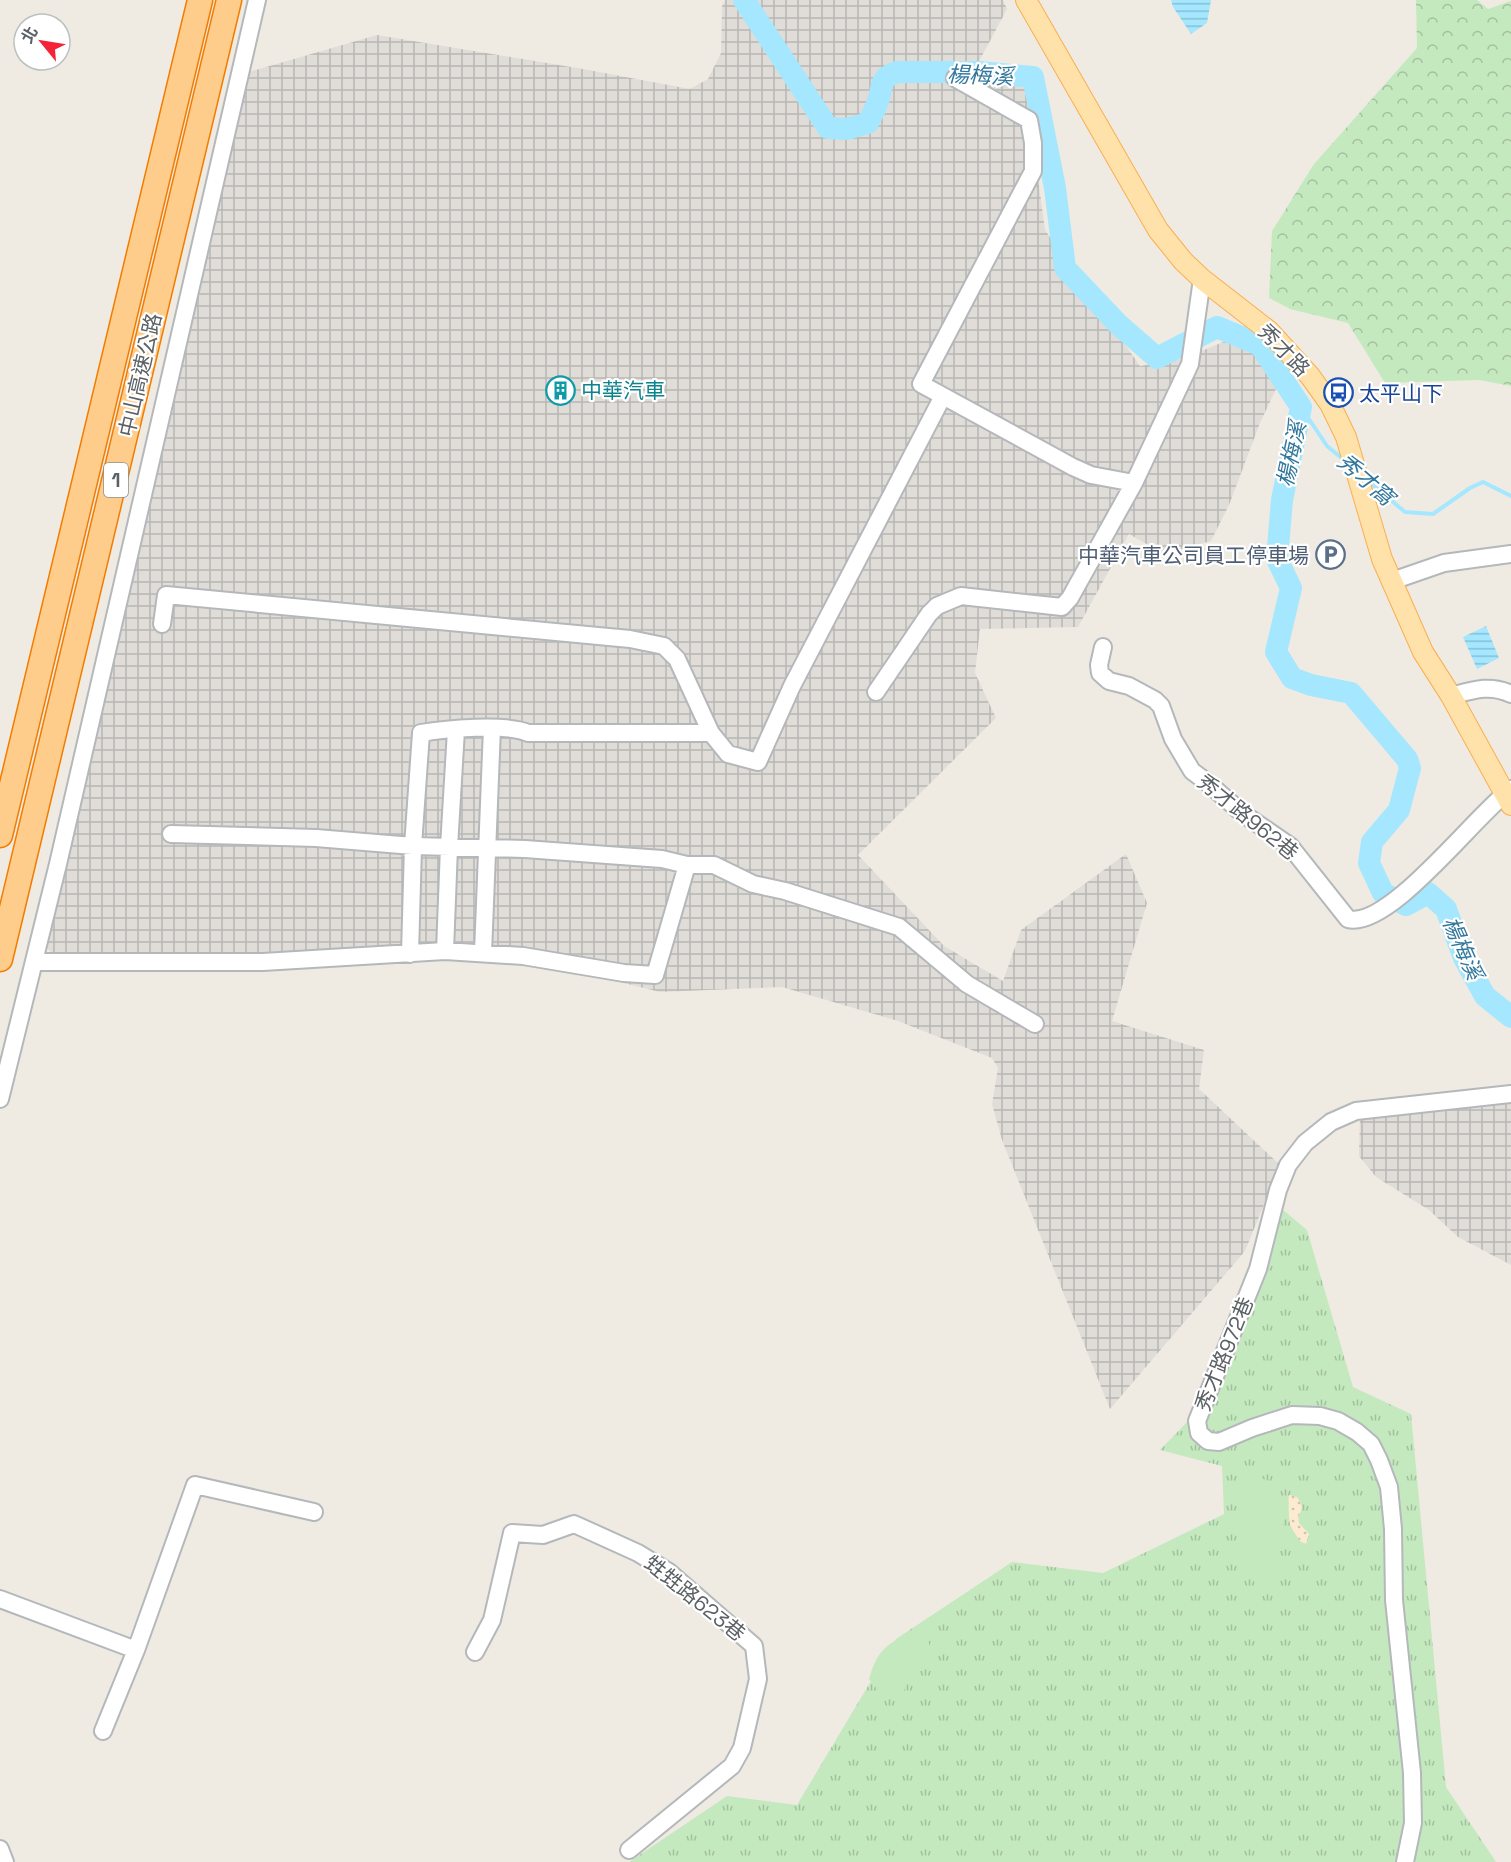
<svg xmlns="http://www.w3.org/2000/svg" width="1511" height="1862" viewBox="0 0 1511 1862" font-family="'Space Grotesk','Noto Sans TC',sans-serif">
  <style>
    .industrial { fill: url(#industrial-grid) }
    .grass { fill: url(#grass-tufts) }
    .forest { fill: url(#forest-crowns) }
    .sand { fill: url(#sand-dots) }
    .garden { fill: #c5e9be }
    .water { fill: url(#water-rules) }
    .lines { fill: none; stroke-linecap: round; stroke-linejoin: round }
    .stream { stroke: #a4e7ff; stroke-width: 4 }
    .river { stroke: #a4e7ff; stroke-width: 22 }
    .minor-casing { stroke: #b4b8bb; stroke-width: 20 }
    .major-casing { stroke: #fbae50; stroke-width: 22 }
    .highway-casing { stroke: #f37c00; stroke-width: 27 }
    .minor { stroke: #fff; stroke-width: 16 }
    .major { stroke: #ffe2a9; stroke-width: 20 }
    .highway { stroke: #ffcd8b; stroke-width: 24 }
    .labels { text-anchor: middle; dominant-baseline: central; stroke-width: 4.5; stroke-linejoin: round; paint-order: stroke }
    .shield { fill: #fff; stroke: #8c9093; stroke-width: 1.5 }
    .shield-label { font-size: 20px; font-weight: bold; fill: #5b6165 }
    .street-label { font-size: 21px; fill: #5b6165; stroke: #fff }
    .culture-label { font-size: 21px; fill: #0d838f; stroke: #fff; text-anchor: start }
    .transit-label { font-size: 21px; fill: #164399; stroke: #fff; text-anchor: start }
    .service-label { font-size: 21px; fill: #4e5e75; stroke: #fff; text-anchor: end }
    .water-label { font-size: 22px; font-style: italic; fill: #32789d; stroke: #fff }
  </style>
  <defs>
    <pattern id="industrial-grid" width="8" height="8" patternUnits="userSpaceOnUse" patternTransform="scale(1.5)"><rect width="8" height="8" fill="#e0ddd8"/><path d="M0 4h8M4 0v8" fill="none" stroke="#b9b7b3"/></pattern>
    <pattern id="grass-tufts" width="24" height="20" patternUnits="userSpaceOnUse" patternTransform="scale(1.5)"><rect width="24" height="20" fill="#c5e9be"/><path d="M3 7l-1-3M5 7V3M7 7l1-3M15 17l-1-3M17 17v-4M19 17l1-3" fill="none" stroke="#a3c09e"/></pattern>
    <pattern id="forest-crowns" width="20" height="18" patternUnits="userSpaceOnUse" patternTransform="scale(1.5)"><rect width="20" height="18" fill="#c5e9be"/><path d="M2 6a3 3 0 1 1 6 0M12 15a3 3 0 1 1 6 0" fill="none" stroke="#a3c09e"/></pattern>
    <pattern id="sand-dots" width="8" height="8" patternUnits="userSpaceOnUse" patternTransform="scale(1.5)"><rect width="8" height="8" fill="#fdebd1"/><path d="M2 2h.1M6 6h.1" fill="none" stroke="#d0c2ad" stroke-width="1.8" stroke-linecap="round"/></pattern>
    <pattern id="water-rules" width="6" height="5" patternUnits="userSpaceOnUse" patternTransform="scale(1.5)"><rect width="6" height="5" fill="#a4e7ff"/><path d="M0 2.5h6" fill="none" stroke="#89bfd2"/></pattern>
  </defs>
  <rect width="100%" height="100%" fill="#efebe3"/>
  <!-- industrial -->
  <path class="industrial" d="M 725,0 L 1003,0 L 1007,9 L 968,82 L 1025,82 L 1045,230 L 1140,366 L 1182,359 L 1233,338 L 1285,370 L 1260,423 L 1229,505 L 1211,541 L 1164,554 L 1129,534 L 1078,627 L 980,629 L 975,673 L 996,718 L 858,855 L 944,946 L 1003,981 L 1021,930 L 1126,854 L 1147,903 L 1112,1021 L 1204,1050 L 1199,1089 L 1280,1165 L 1245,1251 L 1110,1409 L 1002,1140 L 992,1104 L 998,1068 L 992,1058 L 898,1021 L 782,987 L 660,992 L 575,971 L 503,962 L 295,955 L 69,971 L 47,948 L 245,73 L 377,35 L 583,69 L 690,89 L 708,79 L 721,53 L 722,6 Z
    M 1511,1100 L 1511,1265 L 1458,1237 L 1429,1210 L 1376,1177 L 1359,1156 L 1360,1118 Z"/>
  <!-- grass -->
  <path class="grass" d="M 1281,1208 L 1307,1230 L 1353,1387 L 1411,1414 L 1446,1787 L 1496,1862 L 629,1862 L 727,1796 L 797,1805 L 896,1639 L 1012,1562 L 1103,1573 L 1224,1514 L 1222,1466 L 1160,1450 L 1188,1421 Z"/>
  <!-- forest -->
  <path class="forest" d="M 1416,0 L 1477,0 L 1488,9 L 1511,1 L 1511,386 L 1479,380 L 1385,383 L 1348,323 L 1290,309 L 1269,298 L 1272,231 L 1314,164 L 1417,48 Z"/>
  <!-- sand -->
  <path class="sand" d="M 1289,1495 L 1297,1497 C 1302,1505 1304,1508 1298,1516 L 1299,1523 L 1309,1534 L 1306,1544 L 1300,1541 C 1297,1536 1292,1530 1290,1524 C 1289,1520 1288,1499 1289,1495 Z"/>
  <!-- garden -->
  <path class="garden" d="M 1264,1479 L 1280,1488 L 1283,1524 L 1277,1566 L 1265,1586 L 1251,1580 L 1243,1549 L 1237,1510 L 1243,1487 Z
    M 910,1633 L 928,1640 L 931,1651 L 914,1671 L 902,1694 C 886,1697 878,1692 869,1679 C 877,1652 884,1645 910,1633 Z"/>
  <!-- water -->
  <path class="water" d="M 1171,0 L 1211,0 L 1207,23 L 1191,34 L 1173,7 Z
    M 1486,626 L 1499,658 L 1477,669 L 1463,637 Z"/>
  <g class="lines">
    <!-- stream -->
    <path class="stream" d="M 1301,407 L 1327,446 L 1344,460
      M 1366,479 L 1405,512 L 1433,514 L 1470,488 L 1483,482 L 1511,496"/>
    <!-- river -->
    <path class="river" d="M 744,0 L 828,128 L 847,129 L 868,123 C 871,116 875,110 877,104 C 884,87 877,79 897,72 L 979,72 L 1033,77 L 1055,188 L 1065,268 L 1118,324 L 1157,358 L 1217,327 L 1260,345 L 1301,407 L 1282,500 L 1277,559 L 1291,588 L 1276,652 L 1292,678 L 1311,685 L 1351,693 L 1407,759 L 1410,768 L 1399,810 L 1372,842 L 1369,863 L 1383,893 L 1406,905 L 1428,893 L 1446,909 L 1464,958 L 1485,996 L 1511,1017"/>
    <defs>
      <path id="minor" d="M 955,78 L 1029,120 L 1033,143 L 1033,171 L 921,384 L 1073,467 L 1091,475 L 1134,483
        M 1392,581 L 1444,563 L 1511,554
        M 162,624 L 166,595 L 630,639 L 664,646 L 677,659 L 711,733 L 728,754 L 758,762 L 792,686 L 943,396
        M 1103,647 L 1099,665 L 1100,673 L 1109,681 L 1129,686 L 1155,700 L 1161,706 L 1173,739 L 1192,771 L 1208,783 L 1242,813 L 1290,846 L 1348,919 C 1389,930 1477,813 1511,789
        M 876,692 L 929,614 L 937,606 L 961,596 L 1062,607 L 1070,598 L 1134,483 L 1190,364 L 1202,279
        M 1451,696 C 1473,690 1490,684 1511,694
        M 171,834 L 316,838 L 413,846 L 525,849 L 662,859 L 687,865 L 714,865 L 753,884 L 785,891 L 899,927 L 967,984 L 1035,1024
        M 445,951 L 449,847 L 456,730
        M 483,953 L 492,728
        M 410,954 L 413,846 L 421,733 C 444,729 507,723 528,733 L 711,733
        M 34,962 L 263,962 L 445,951 L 523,956 L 624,973 L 655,975 L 687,865
        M 0,1099 L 58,864 L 257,0
        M 0,1599 L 136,1650 L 195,1485 L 314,1512
        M 475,1652 L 492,1620 L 512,1533 L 543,1535 L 574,1524 L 638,1553 L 669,1572 L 754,1646 L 758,1679 L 742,1748 L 732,1766 L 629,1850
        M 103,1731 L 136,1650
        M 0,1849 L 5,1862
        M 1405,1862 L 1413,1823 L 1412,1773 L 1394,1600 L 1393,1529 L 1389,1487 L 1379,1460 L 1371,1444 L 1357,1432 L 1338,1421 L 1320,1416 L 1292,1415 L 1252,1428 L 1219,1442 L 1208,1441 L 1199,1433 L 1197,1421 L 1258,1269 L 1278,1190 L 1288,1165 L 1305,1143 L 1331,1122 L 1356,1111 L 1511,1094"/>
      <path id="major" d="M 1026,0 L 1158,230 L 1183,261 L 1202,279 L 1269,331 L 1310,376 L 1330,404 L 1346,437 L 1382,559 L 1423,652 L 1451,696 L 1511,805"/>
      <path id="highway" d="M 0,835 L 200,0
        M 0,959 L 229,0"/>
    </defs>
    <!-- minor casing -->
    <use href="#minor" class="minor-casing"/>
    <!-- major casing -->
    <use href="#major" class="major-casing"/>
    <!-- highway casing -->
    <use href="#highway" class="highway-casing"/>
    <!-- minor -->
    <use href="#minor" class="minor"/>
    <!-- major -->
    <use href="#major" class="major"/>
    <!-- highway -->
    <use href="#highway" class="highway"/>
  </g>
  <!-- icons -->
  <defs>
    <symbol id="building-ring" viewBox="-11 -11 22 22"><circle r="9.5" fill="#fff" stroke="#0f9aa8" stroke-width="1.5"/><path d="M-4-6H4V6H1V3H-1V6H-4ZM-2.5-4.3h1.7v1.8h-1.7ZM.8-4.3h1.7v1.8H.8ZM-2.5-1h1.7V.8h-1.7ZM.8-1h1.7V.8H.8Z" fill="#0f9aa8"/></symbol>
    <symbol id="bus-ring" viewBox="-11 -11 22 22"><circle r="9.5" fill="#fff" stroke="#1a4fb4" stroke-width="1.5"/><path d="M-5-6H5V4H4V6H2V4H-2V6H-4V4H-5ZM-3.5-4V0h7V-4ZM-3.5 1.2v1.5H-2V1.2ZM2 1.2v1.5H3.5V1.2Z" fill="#1a4fb4"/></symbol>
    <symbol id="parking-ring" viewBox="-11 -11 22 22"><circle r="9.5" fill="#fff" stroke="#5c6f8a" stroke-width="1.5"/><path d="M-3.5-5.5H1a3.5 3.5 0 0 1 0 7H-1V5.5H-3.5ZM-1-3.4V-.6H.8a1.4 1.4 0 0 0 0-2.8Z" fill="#5c6f8a"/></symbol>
  </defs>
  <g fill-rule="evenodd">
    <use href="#building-ring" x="544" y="374" width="33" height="33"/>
    <use href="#bus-ring" x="1322" y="376" width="33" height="33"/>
    <use href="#parking-ring" x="1314" y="538" width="33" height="33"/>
  </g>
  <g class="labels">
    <!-- shield labels -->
    <rect class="shield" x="104" y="463" width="24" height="34" rx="4.5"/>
    <g class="shield-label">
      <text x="116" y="480">1</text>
    </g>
    <!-- street labels -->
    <g class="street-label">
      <text transform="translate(1284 350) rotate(46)">秀才路</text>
      <text transform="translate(140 375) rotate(-77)">中山高速公路</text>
      <text transform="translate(1248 817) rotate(39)">秀才路962巷</text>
      <text transform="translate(1224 1354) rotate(-68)">秀才路972巷</text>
      <text transform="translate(695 1598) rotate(39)">甡甡路623巷</text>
    </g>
    <!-- culture labels -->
    <g class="culture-label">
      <text x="581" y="390">中華汽車</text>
    </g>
    <!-- transit labels -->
    <g class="transit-label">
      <text x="1359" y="393">太平山下</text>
    </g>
    <!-- service labels -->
    <g class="service-label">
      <text x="1309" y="555">中華汽車公司員工停車場</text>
    </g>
    <!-- water labels -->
    <g class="water-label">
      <text transform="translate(980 75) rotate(2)">楊梅溪</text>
      <text transform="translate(1291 454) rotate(-78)">楊梅溪</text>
      <text transform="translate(1366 479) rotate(41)">秀才窩</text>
      <text transform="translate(1463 948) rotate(66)">楊梅溪</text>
    </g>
  </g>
  <!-- north arrow -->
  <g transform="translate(42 42) rotate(300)"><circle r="28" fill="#ffffff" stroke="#bdc0c1" stroke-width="1.5"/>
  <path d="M0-4.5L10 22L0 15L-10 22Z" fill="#f52337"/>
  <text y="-9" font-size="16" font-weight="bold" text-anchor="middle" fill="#5b6165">北</text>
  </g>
</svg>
